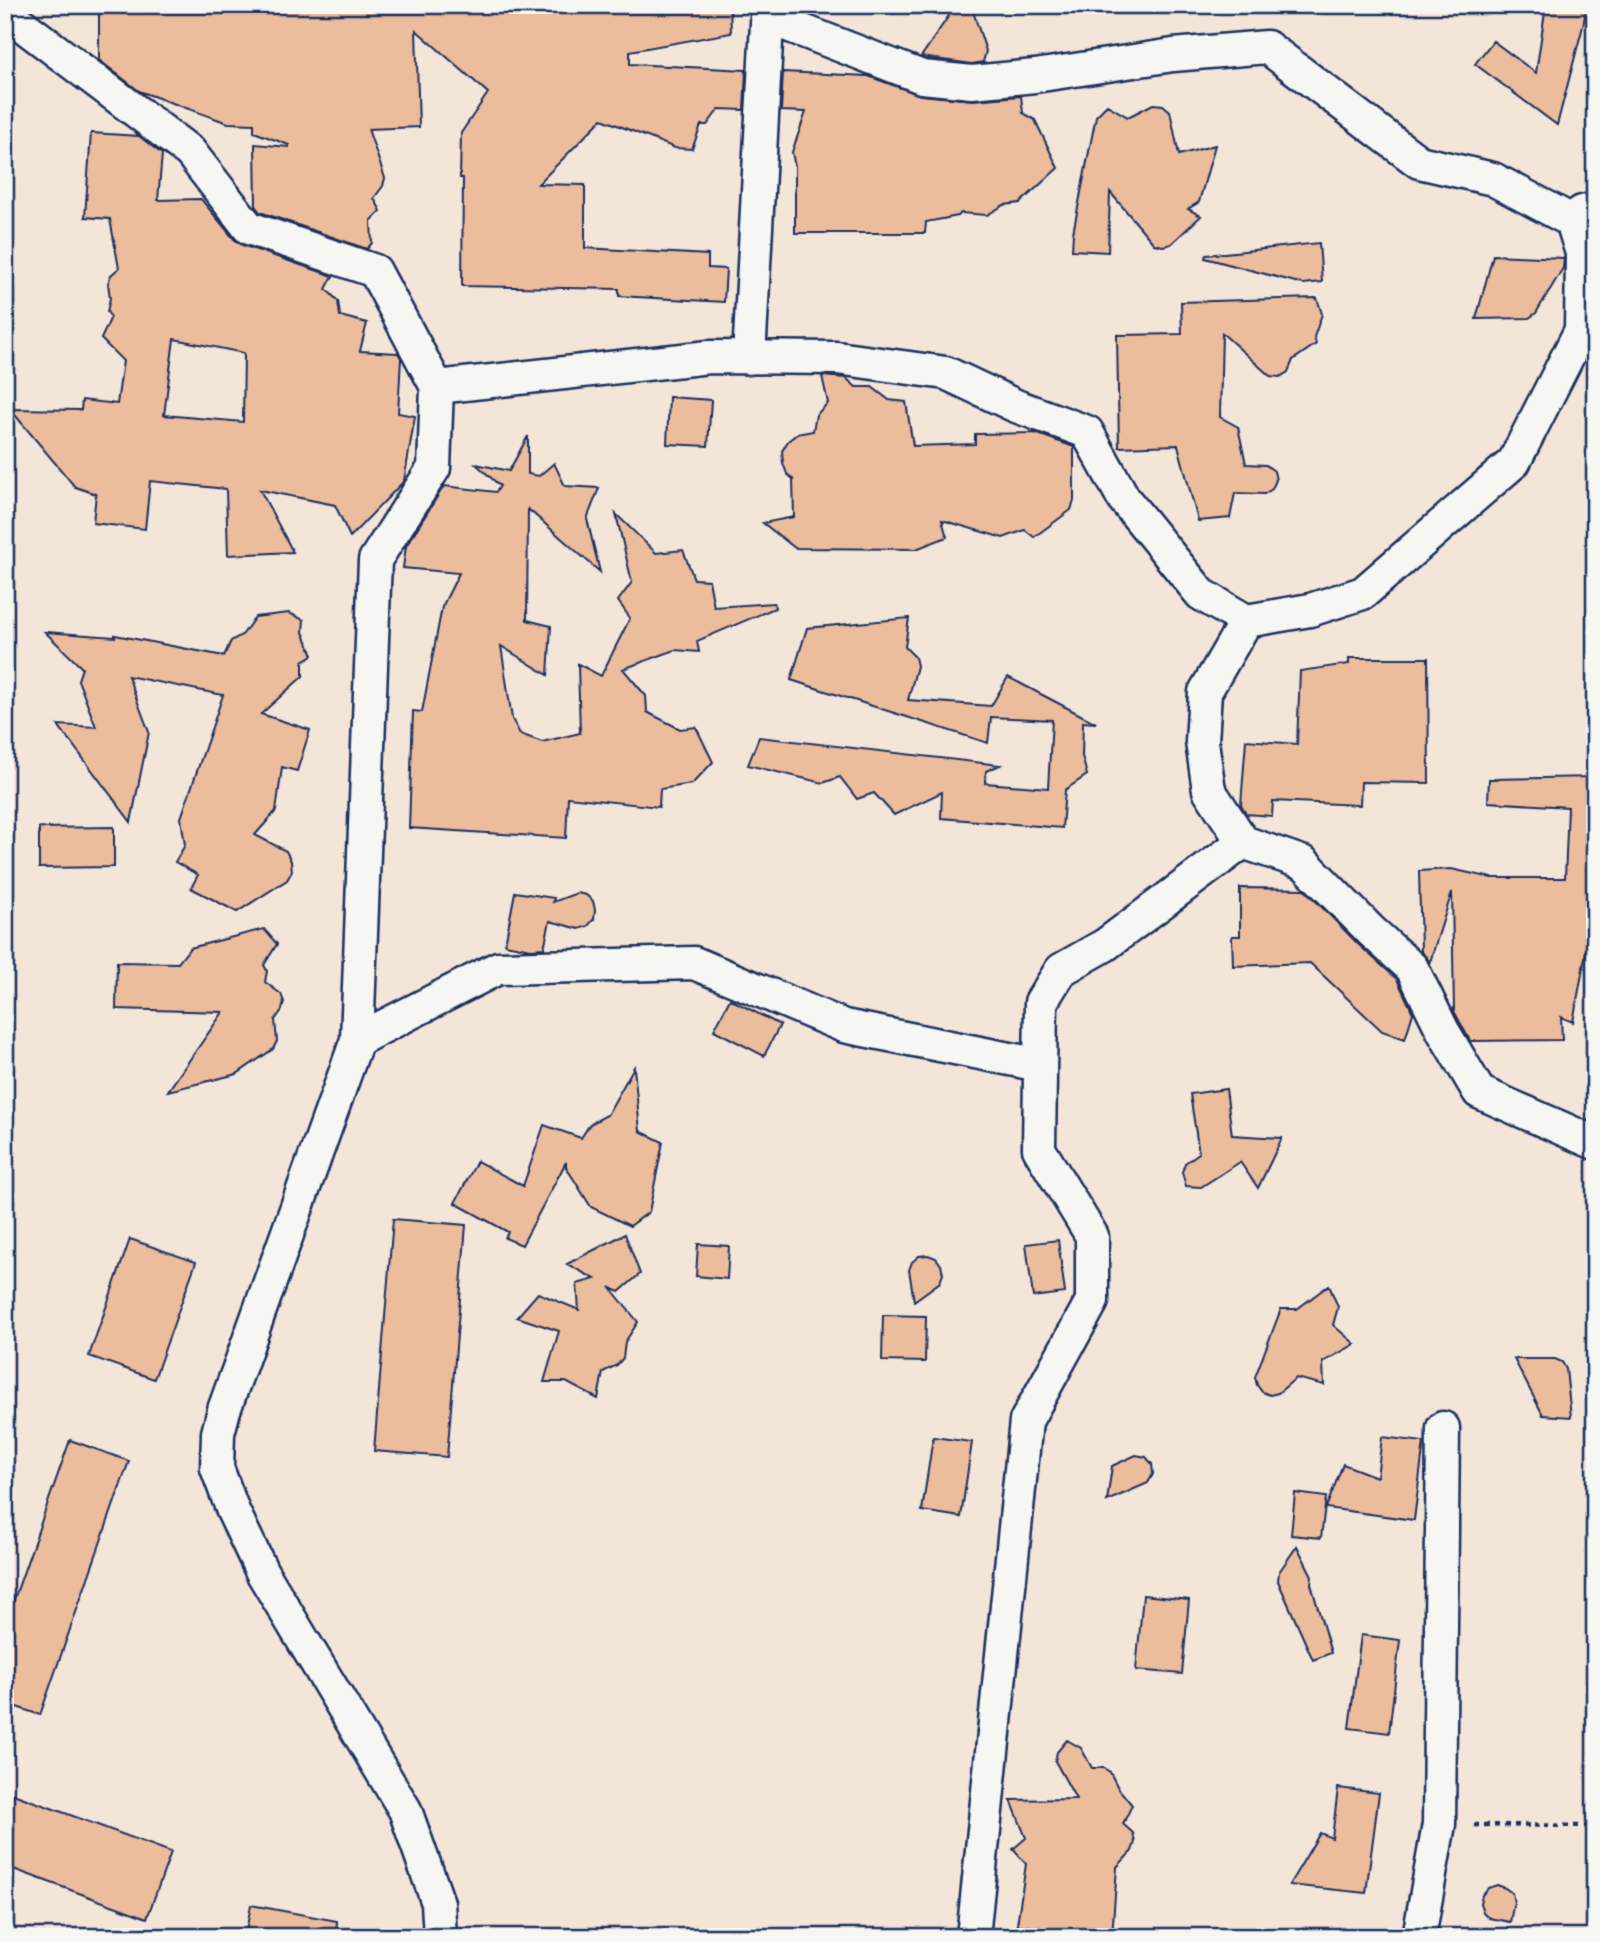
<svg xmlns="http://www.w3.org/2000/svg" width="1600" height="1942" viewBox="0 0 1600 1942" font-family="'Playpen Sans',sans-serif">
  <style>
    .building { fill: #ecbd9c; stroke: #1b2f5e; stroke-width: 2; fill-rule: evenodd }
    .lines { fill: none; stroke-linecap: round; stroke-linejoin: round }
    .minor-casing { stroke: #1b2f5e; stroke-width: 37 }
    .path { stroke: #1b2f5e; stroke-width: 4.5; stroke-dasharray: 5 5; stroke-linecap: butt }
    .minor { stroke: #f6f6f2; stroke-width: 32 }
  </style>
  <rect width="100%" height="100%" fill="#f3e5d8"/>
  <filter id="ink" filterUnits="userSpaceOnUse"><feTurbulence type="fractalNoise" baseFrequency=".0143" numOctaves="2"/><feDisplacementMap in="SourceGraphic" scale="14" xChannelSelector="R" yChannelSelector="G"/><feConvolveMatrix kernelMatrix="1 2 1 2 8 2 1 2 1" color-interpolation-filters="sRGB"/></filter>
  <g filter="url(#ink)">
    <!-- building -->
    <path class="building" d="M 99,5 L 730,5 L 731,33 L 630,51 L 630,64 L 746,70 L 744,110 L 719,109 L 707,125 L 701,125 L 692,149 L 675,148 L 602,119 L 538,184 L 585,185 L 585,248 L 708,255 L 708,268 L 726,269 L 724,302 L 619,296 L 619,289 L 462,286 L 463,178 L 460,178 L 461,133 L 488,93 L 416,30 L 419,127 L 368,129 L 385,178 L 383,186 L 374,198 L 381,211 L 371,221 L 372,243 L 367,249 L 260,212 L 256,207 L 255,144 L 289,147 L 289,145 L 254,132 L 254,124 L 228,123 L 139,91 L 99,60 Z
      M 956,5 L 971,5 L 986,51 L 983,62 L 972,64 L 921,57 Z
      M 1546,5 L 1587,5 L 1583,26 L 1557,125 L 1475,64 L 1493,41 L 1536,73 Z
      M 783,72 L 868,76 L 920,95 L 973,100 L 1021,96 L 1023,113 L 1035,120 L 1058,168 L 1020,203 L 1004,205 L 987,215 L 961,213 L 958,216 L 926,222 L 925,233 L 795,233 L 795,167 L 792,152 L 806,112 L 781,111 Z
      M 1153,104 L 1163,105 L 1170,111 L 1179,155 L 1215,145 L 1199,202 L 1188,209 L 1201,216 L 1171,244 L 1163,246 L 1154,244 L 1110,192 L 1108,252 L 1072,250 L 1073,233 L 1096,116 L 1107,105 L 1128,117 Z
      M 91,133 L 139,136 L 162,154 L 158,200 L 201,199 L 234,239 L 242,245 L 333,276 L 326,289 L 338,301 L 340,316 L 367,323 L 360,351 L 398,353 L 401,358 L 398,413 L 415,416 L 404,481 L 350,537 L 335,505 L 260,490 L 293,552 L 228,555 L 226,489 L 150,481 L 145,529 L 93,523 L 96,494 L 75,487 L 10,409 L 81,410 L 82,400 L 117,404 L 123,361 L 101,339 L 111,317 L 107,312 L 110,298 L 108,283 L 111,275 L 119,268 L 110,219 L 85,217 ZM 174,339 L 244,353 L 243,422 L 164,415 Z
      M 1319,243 L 1322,282 L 1303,284 L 1205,258 L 1206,255 Z
      M 1493,255 L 1564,258 L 1563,268 L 1536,313 L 1529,318 L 1476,319 Z
      M 1317,298 L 1322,314 L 1314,337 L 1316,344 L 1293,360 L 1288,372 L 1280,377 L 1270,376 L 1222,333 L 1220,417 L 1238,427 L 1246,464 L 1266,465 L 1274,471 L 1276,480 L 1272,489 L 1264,494 L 1235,493 L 1230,518 L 1198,521 L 1178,445 L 1119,447 L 1117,335 L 1182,334 L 1181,302 Z
      M 822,376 L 846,378 L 856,387 L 872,387 L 889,400 L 906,402 L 913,446 L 975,444 L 975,434 L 1035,433 L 1074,447 L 1074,500 L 1071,510 L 1034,537 L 1025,530 L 1003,538 L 942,520 L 947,537 L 916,549 L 795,548 L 763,523 L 794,517 L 793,479 L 787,474 L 783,463 L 782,451 L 788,441 L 797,434 L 813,431 L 816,415 L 828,403 Z
      M 669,397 L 711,400 L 708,446 L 667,444 Z
      M 528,436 L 528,474 L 539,476 L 554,463 L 565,486 L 599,488 L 587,519 L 600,572 L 528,509 L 527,620 L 551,626 L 548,675 L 501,646 L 512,719 L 520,734 L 542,742 L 580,733 L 578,664 L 601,676 L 630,618 L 618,601 L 632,582 L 616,514 L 656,553 L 683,550 L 694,579 L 709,580 L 714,607 L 774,603 L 775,608 L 697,641 L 699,652 L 675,650 L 623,669 L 646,696 L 647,712 L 680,729 L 696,727 L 713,762 L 692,784 L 660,789 L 659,807 L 568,797 L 566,838 L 409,828 L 413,711 L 422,712 L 442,607 L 459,573 L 403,568 L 406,546 L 444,486 L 496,492 L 500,486 L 476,464 L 509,471 Z
      M 289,613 L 304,620 L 303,632 L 313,655 L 303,661 L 303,676 L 261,714 L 310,730 L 297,771 L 282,767 L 276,811 L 255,835 L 286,851 L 291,861 L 292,871 L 287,880 L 237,912 L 191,888 L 198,875 L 175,862 L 185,845 L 181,818 L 223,695 L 128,676 L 149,732 L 131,822 L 58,725 L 96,727 L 78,680 L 82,668 L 45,632 L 115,637 L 115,635 L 224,656 L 231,641 L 243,634 L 255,617 Z
      M 909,618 L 905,647 L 915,657 L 917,666 L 908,700 L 991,706 L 1008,677 L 1096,723 L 1083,722 L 1082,756 L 1087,775 L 1065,790 L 1062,828 L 941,818 L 942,792 L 894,815 L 874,793 L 857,799 L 840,777 L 823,783 L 748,765 L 759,737 L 1000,765 L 986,771 L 985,783 L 1048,788 L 1052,720 L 991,717 L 988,743 L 791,680 L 807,628 Z
      M 1349,658 L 1428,658 L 1429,783 L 1361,782 L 1360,805 L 1273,801 L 1272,816 L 1246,814 L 1241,805 L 1246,740 L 1297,744 L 1300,671 L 1349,664 Z
      M 1595,777 L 1595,904 L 1573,1022 L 1561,1017 L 1562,1040 L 1470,1041 L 1454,1011 L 1452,892 L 1430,962 L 1421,951 L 1419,871 L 1451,869 L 1492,878 L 1565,878 L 1568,807 L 1488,802 L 1489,779 Z
      M 114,827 L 114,867 L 39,868 L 39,828 Z
      M 1240,888 L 1304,889 L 1359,945 L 1397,979 L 1413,1013 L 1405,1039 L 1382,1031 L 1310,963 L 1233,966 L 1232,936 L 1240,936 Z
      M 515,892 L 554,898 L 553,902 L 577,893 L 586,895 L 593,901 L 595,910 L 594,919 L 588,926 L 579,929 L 550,921 L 544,948 L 531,949 L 505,944 Z
      M 264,929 L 277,944 L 264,965 L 267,971 L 265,982 L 281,994 L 284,1002 L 282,1010 L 275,1020 L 277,1041 L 273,1049 L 237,1074 L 168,1091 L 223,1012 L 116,1009 L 117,962 L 178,963 L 190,948 Z
      M 730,999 L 780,1025 L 764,1056 L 714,1030 Z
      M 634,1067 L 640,1131 L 663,1142 L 649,1212 L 630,1226 L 591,1207 L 566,1167 L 566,1162 L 522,1245 L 505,1238 L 508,1232 L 455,1203 L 477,1161 L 523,1186 L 544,1125 L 581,1138 L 590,1124 L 607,1115 Z
      M 1226,1089 L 1232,1135 L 1282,1138 L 1258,1188 L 1240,1162 L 1201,1187 L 1186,1186 L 1182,1172 L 1185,1163 L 1199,1153 L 1190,1094 Z
      M 393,1219 L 466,1225 L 447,1457 L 374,1451 Z
      M 625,1234 L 640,1274 L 619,1292 L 610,1287 L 638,1322 L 625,1342 L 623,1358 L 617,1365 L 603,1372 L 598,1399 L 566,1382 L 544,1382 L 559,1331 L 517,1317 L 538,1293 L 579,1310 L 577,1284 L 595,1279 L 567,1264 Z
      M 130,1239 L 196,1262 L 154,1379 L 89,1356 Z
      M 1058,1240 L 1065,1293 L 1033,1297 L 1026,1244 Z
      M 698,1244 L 729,1246 L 727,1279 L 696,1276 Z
      M 928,1255 L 936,1258 L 941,1265 L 943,1274 L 940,1282 L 914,1301 L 909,1270 L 912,1262 L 919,1256 Z
      M 1329,1285 L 1338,1307 L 1333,1325 L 1355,1344 L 1323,1362 L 1324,1385 L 1296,1378 L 1278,1393 L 1270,1395 L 1262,1392 L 1257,1385 L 1255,1377 L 1281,1309 L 1297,1309 Z
      M 883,1315 L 926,1316 L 925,1362 L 882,1361 Z
      M 1514,1359 L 1555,1359 L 1562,1362 L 1566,1369 L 1571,1417 L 1543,1415 Z
      M 933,1437 L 972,1442 L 961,1517 L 922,1511 Z
      M 1382,1437 L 1424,1442 L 1414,1520 L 1326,1508 L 1343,1464 L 1377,1477 Z
      M 70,1440 L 129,1461 L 40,1715 L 5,1703 L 5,1625 Z
      M 1136,1455 L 1146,1457 L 1152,1464 L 1153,1474 L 1148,1483 L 1107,1501 L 1112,1466 Z
      M 1295,1493 L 1326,1497 L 1321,1538 L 1291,1535 Z
      M 1297,1546 L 1312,1576 L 1311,1584 L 1331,1653 L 1313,1660 L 1278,1581 L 1279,1572 Z
      M 1143,1595 L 1189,1600 L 1182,1674 L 1136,1670 Z
      M 1361,1635 L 1400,1640 L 1389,1733 L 1349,1728 Z
      M 1067,1740 L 1081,1748 L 1092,1768 L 1103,1768 L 1110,1772 L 1118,1788 L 1132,1805 L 1123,1824 L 1133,1833 L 1135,1842 L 1132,1851 L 1117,1867 L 1112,1937 L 1017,1925 L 1026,1864 L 1013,1849 L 1026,1838 L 1011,1800 L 1076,1799 L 1055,1761 L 1057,1752 Z
      M 1338,1788 L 1379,1793 L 1366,1893 L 1289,1885 L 1320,1833 L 1332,1838 Z
      M 5,1791 L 171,1852 L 147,1918 L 5,1866 Z
      M 1497,1885 L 1505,1888 L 1512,1893 L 1514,1902 L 1510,1922 L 1489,1918 L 1483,1912 L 1480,1903 L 1482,1895 L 1488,1888 Z
      M 251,1905 L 337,1921 L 336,1937 L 245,1937 Z"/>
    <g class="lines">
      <defs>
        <path id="minor" d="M 5,12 L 190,152 L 249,228 L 375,271 L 437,387 L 434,468 L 375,560 L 357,1040 L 224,1410 L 218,1433 L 217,1468 L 233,1511 L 262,1572 L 405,1810 L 438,1903 L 440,1937
          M 767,17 L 922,77 L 972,82 L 1035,76 L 1173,55 L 1267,47 L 1419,162 L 1493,179 L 1572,221
          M 749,358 L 768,5
          M 437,387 L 709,357 L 837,358 L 946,373 L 1016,406 L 1087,432 L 1124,499 L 1201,594 L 1246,621 L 1310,610 L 1363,593 L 1514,462 L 1581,330 L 1582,253 L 1572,221 L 1582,212 L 1595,209
          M 1246,621 L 1205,692 L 1202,742 L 1209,790 L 1243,842 L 1304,863 L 1371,931 L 1412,968 L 1443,1031 L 1479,1092 L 1595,1143
          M 357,1040 L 498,968 L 694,963 L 844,1026 L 1040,1065
          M 973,1937 L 1026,1421 L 1092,1301 L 1092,1236 L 1039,1149 L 1041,1002 L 1061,970 L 1105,945 L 1243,842
          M 1419,1937 L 1439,1824 L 1443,1428"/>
      </defs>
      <!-- minor casing -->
      <use href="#minor" class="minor-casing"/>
      <!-- path -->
      <path class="path" d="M 5,1136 L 6,1136
        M 1474,1825 L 1595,1826"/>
      <!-- minor -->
      <use href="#minor" class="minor"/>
    </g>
  </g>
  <!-- margin -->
  <rect width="1600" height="1942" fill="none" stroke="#f6f6f2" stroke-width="28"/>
  <rect x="14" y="14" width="1572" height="1914" fill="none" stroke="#1b2f5e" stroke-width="2.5" filter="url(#ink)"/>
</svg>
